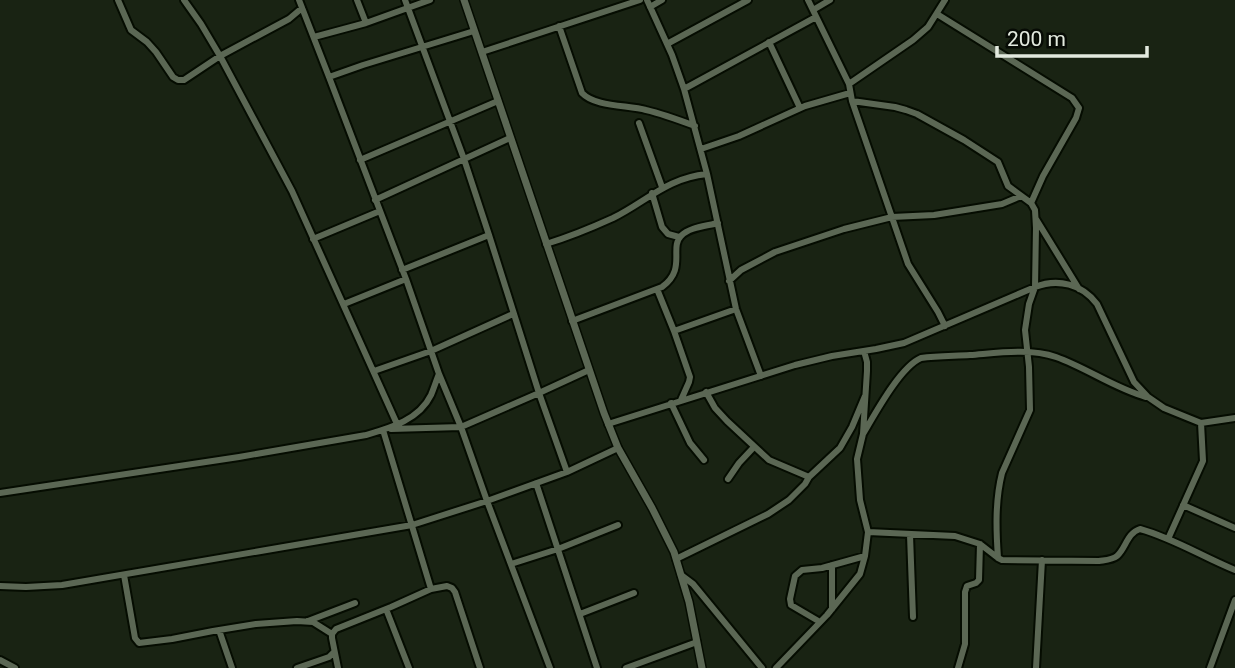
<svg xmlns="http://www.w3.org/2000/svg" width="1235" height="668" viewBox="0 0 1235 668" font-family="Roboto,sans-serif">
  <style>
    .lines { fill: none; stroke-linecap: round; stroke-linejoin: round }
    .minor-casing { stroke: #050c01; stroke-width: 10 }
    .tertiary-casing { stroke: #050c01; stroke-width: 10 }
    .minor { stroke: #5b6754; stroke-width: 6 }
    .tertiary { stroke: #5b6754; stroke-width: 7 }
  </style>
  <rect width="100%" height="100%" fill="#192313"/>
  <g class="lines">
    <defs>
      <path id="minor" d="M 118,0 L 131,30 L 147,42 L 156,52 L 173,77 L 178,80 L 184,80 L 220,56 L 289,19 L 302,8
        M 184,0 L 201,24 L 220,56 L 292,191 L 397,424
        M 357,0 L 366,23
        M 647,0 L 672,55 L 684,89 L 707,174 L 736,309 L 761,376
        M 808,0 L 849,84 L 852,101 L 908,264 L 938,312 L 945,326
        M 650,7 L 662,0
        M 813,10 L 830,0
        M 937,14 L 1072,98 L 1079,108 L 1076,118 L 1043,176 L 1031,203
        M 559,26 L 582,93 C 595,107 628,105 646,110 C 663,114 679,120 695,126
        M 314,37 L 366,23 L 430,0
        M 769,42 L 800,108
        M 667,44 L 748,0
        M 482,52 L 640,0
        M 329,77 L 363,65 L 474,31
        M 849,84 L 913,40 L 928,27 L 945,0
        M 684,89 L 816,17
        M 852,101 L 895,107 L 906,110 L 917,114 L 964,140 L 998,162 L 1008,186 L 1031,203 L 1035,210 L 1036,228 L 1035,287 L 1029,304 L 1025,330 L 1029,367 L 1030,410 L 1002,473 C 995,501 996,530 998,558
        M 639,123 L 662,187
        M 701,149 L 739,136 L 805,106 L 850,93
        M 360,160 L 498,101
        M 652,193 L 662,227 L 668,234 L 679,237
        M 375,200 L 510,138
        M 1036,219 L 1079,289
        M 489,235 L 539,393 L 461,427 L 487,501 L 550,668
        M 313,239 L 380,211
        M 546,244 C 569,237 591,228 613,218 C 647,201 667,178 707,174
        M 402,270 L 489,235 L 464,159 L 405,0
        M 729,281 L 741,270 L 775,252 L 844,229 L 892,217 L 934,215 L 1002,204 L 1021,196
        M 657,289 L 674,331 L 690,377 L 689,382 L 681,400
        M 344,304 L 406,279
        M 572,321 L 662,287 C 687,269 669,248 681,236 C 689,227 707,226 718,223
        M 674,331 L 736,309
        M 864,351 L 867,362 L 867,371 L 863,434 L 857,459 L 860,500 L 868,532
        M 374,371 L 431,351 L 513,314
        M 706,392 L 715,408 L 727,421 L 769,460 L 809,477
        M 671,403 L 690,443 L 704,460
        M 608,424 L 795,365 L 832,356 L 876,349 L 904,343 L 1035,287 C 1058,278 1082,284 1097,304 L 1134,382 L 1148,397 L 1164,408 L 1201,423 L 1235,418
        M 391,429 L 461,427 L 439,374
        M 383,430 L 431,589
        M 863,434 C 875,414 900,367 921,358 C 937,356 954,356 970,355 C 997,353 1030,348 1056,357 C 1087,368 1114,388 1146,397
        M 567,472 L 539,393 L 589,370
        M 728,479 L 739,463 L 754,447
        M 536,483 L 597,668
        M 0,493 L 239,457 L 366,435 C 390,428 419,420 431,395 C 434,388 436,381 439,374 L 406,279 L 329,77 L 299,0
        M 1183,505 L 1235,528
        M 910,535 L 913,617
        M 1168,539 L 1203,461 L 1201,423
        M 676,559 L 768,514 L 789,500 L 805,484 L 809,477 L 840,448 L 852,427 L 865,396
        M 511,564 L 558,549 L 618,525
        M 832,565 L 832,609
        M 124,575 L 135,638 L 139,643 L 172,639 L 213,631 L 256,624 L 297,621 L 313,622 L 332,634
        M 681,575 L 693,584 L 762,668
        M 0,586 L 26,587 L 62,585 L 412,525 L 487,501 L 567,472 L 618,448
        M 386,609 L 409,668
        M 580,614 L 634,593
        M 308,621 L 355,603
        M 820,622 L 791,605 L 790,599 L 795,576 L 802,570 L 822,568 L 865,556
        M 219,630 L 232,668
        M 0,660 L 15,668
        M 297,668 L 329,657 L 334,652
        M 338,668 L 332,638 L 332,634 L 336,629 L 391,607 L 431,589 L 447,586 L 452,588 L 455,592 L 480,668
        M 626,668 L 697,642
        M 776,668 L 827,615 L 860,574 L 865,556 L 868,532 L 955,536 L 980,544 L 998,558 L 1002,560 L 1099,561 C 1105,560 1112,560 1117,556 C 1126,548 1127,533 1140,529 C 1173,538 1203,557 1235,570
        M 958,668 L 965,644 L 965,592 L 967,586 L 976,583 L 979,580 L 980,544
        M 1036,668 L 1042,560
        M 1210,668 L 1235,600"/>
      <path id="tertiary" d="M 464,0 L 604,413 L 618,448 L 652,508 L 674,552 L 689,602 L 702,668"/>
    </defs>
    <!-- minor casing -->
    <use href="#minor" class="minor-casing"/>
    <!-- tertiary casing -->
    <use href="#tertiary" class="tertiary-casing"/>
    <!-- minor -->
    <use href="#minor" class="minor"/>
    <!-- tertiary -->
    <use href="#tertiary" class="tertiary"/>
  </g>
  <!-- scale -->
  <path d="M997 46v10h150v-10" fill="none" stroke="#e3eadf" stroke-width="3.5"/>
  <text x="1007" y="46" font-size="21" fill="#e3eadf" stroke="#070b05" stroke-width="5" paint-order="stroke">200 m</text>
</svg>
